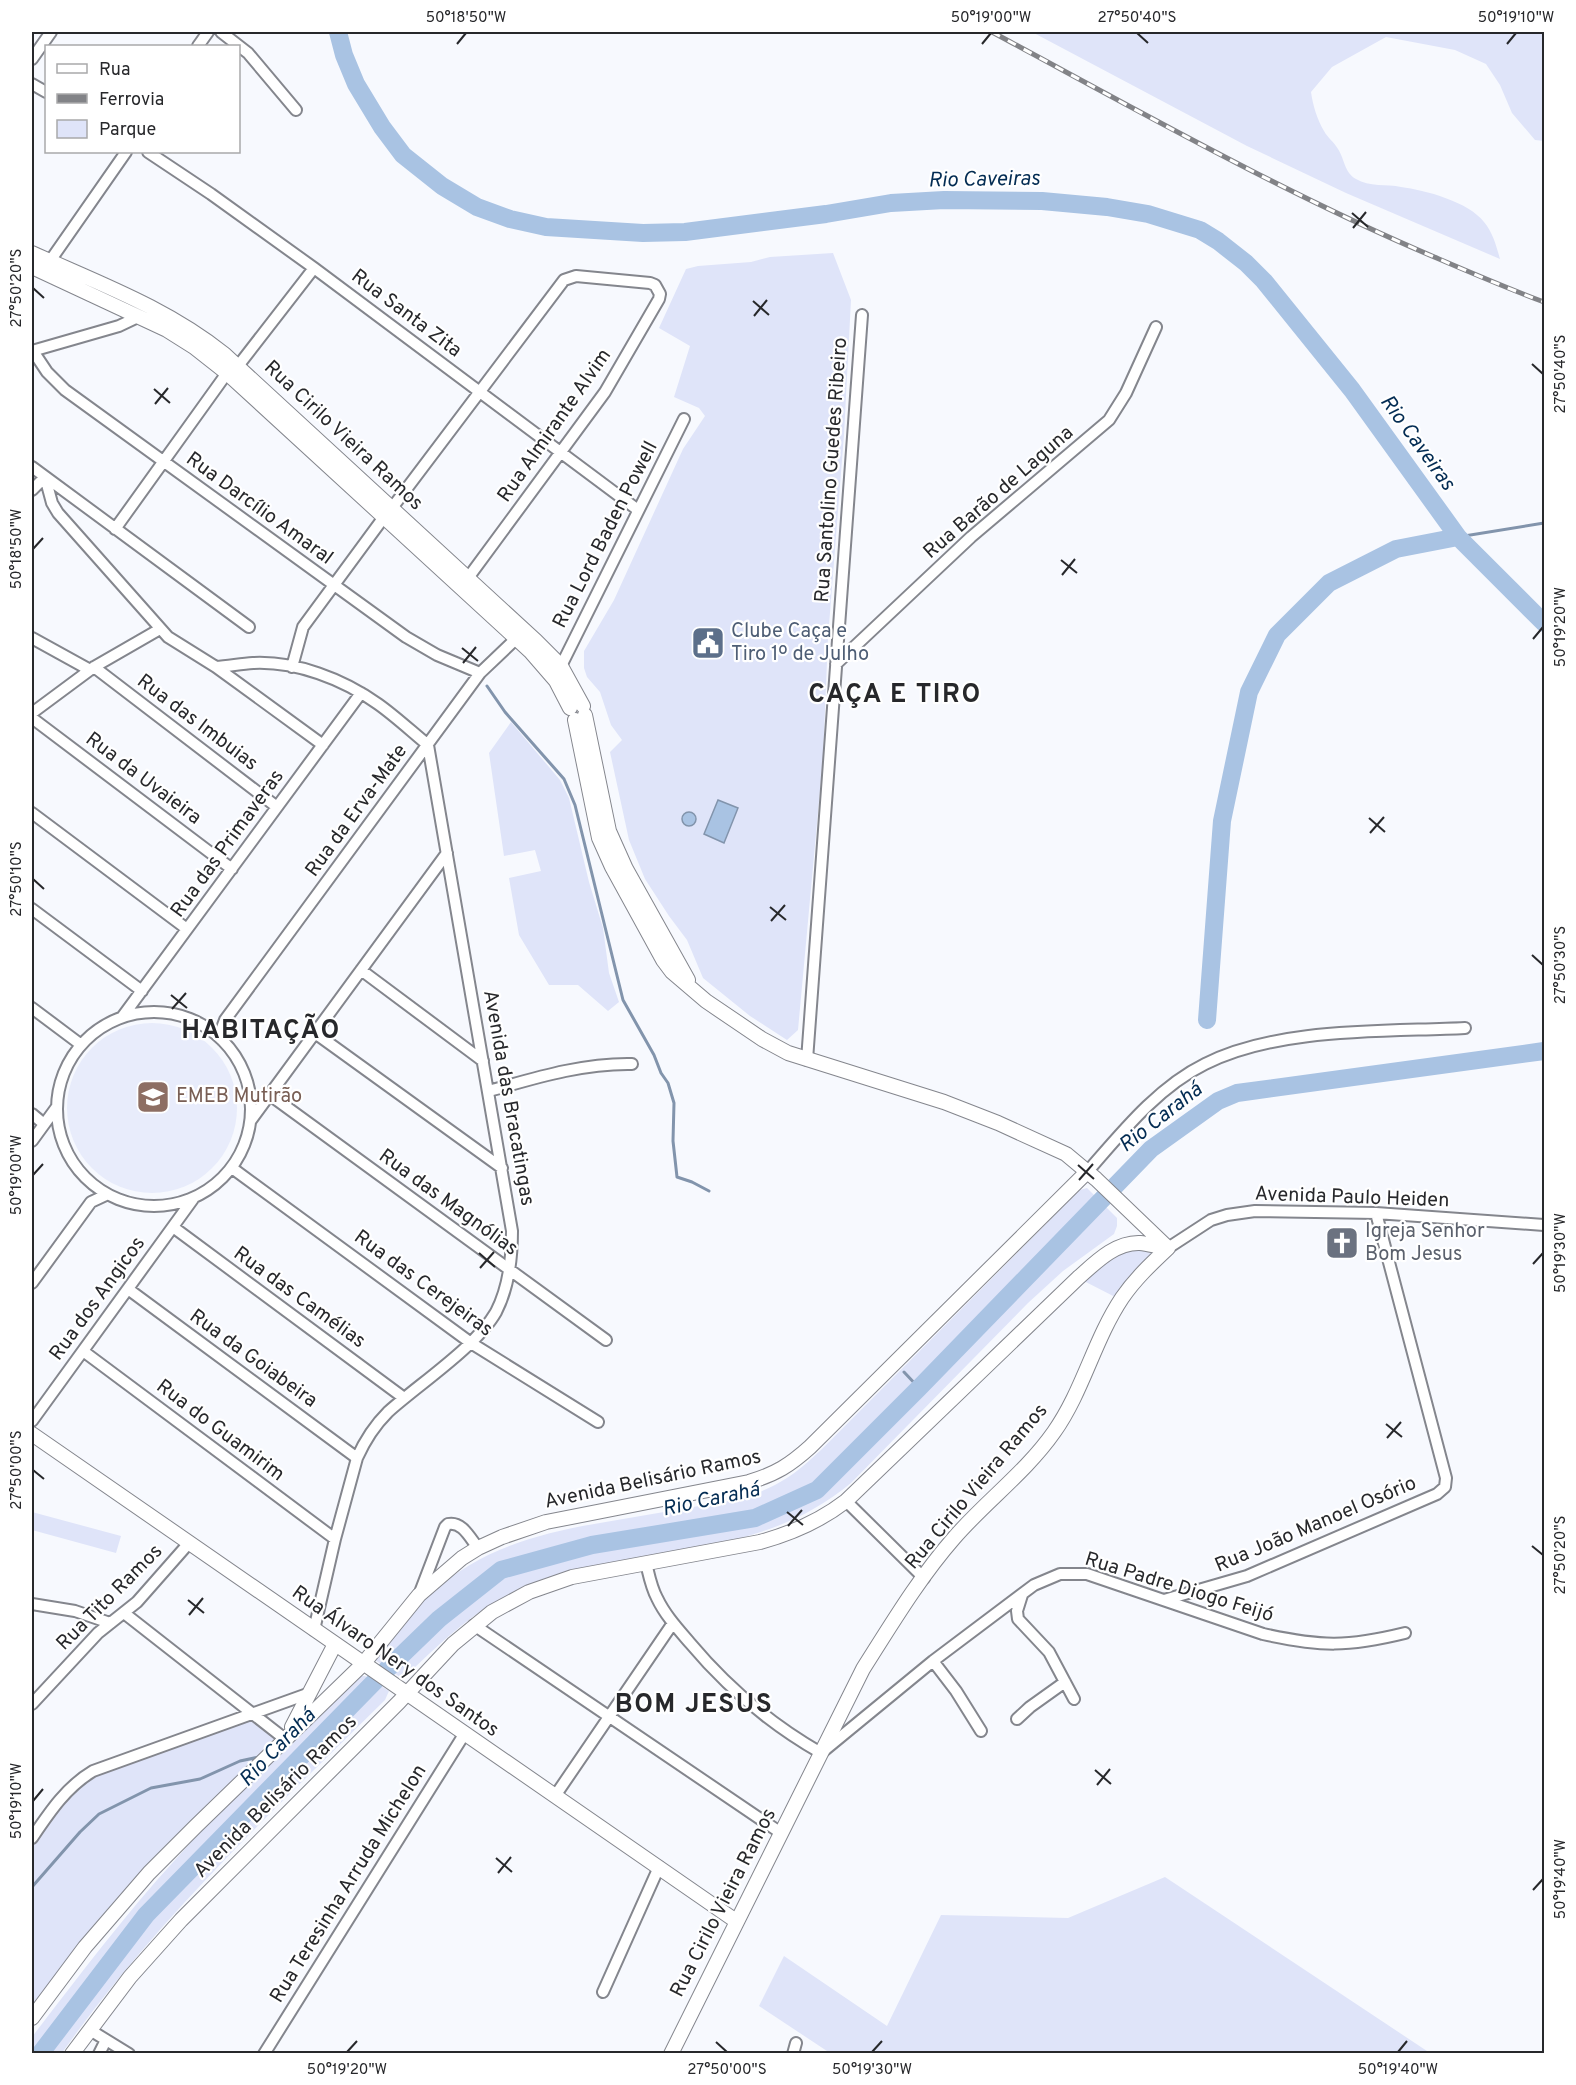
<svg xmlns="http://www.w3.org/2000/svg" width="1576" height="2085" viewBox="0 0 1576 2085" font-family="Overpass,sans-serif">
  <style>
    .built { fill: #e8ecfb }
    .green { fill: #dfe4f9 }
    .water { fill: #a9c3e3; stroke: #8294ac; stroke-width: 1.5 }
    .lines { fill: none; stroke-linecap: round; stroke-linejoin: round }
    .stream { stroke: #8294ac; stroke-width: 3 }
    .river { stroke: #a9c3e3; stroke-width: 18 }
    .street-casing { stroke: #84868d; stroke-width: 14 }
    .secondary-casing { stroke: #84868d; stroke-width: 16 }
    .street { stroke: #fff; stroke-width: 10 }
    .secondary { stroke: #fff; stroke-width: 14 }
    .rail-casing { stroke: #828387; stroke-width: 5 }
    .rail { stroke: #fff; stroke-width: 3; stroke-dasharray: 9; stroke-linecap: butt }
    .ticks { fill: none; stroke: #27282b; stroke-width: 2 }
    .labels { text-anchor: middle; dominant-baseline: central; stroke-width: 4.5; stroke-linejoin: round; paint-order: stroke }
    .street-label { font-size: 20px; fill: #27282b; stroke: #fff }
    .service-label { font-size: 20px; fill: #4e5e75; stroke: #fff; text-anchor: start }
    .education-label { font-size: 20px; fill: #785e54; stroke: #fff; text-anchor: start }
    .worship-label { font-size: 20px; fill: #5b616d; stroke: #fff; text-anchor: start }
    .water-label { font-size: 21px; font-style: italic; fill: #032c53; stroke: #fff }
    .district-label { font-size: 26px; font-weight: bold; letter-spacing: 1.5px; fill: #27282b; stroke: #fff }
    .neatline { fill: none; stroke: #27282b; stroke-width: 2 }
    .ticks-label { font-size: 15px; text-anchor: middle; fill: #27282b }
  </style>
  <rect width="100%" height="100%" fill="#f7f9fe"/>
  <!-- built -->
  <path class="built" d="M67 1108a85 85 0 1 1 170 0a85 85 0 1 1-170 0Z"/>
  <!-- green -->
  <path class="green" d="M 1032,32 L 1544,32 L 1544,141 L 1535,140 L 1512,113 L 1500,85 L 1486,64 L 1455,50 L 1386,37 L 1332,67 L 1311,92 C 1313,106 1317,119 1324,131 C 1327,137 1334,142 1338,149 C 1345,160 1344,172 1356,179 C 1369,187 1387,184 1401,187 C 1425,190 1469,202 1484,222 C 1493,233 1496,245 1500,259 L 1346,193 L 1247,146 Z
    M 833,253 L 851,300 L 844,435 L 828,638 L 823,758 L 798,1030 L 787,1040 L 750,1016 L 703,978 L 687,940 L 669,916 L 645,879 L 629,840 L 610,752 L 622,740 L 611,725 L 600,692 L 587,677 L 584,668 L 584,651 L 614,600 L 683,449 L 705,416 L 699,408 L 674,397 L 690,346 L 659,328 L 686,269 L 698,266 L 751,262 L 770,257 Z
    M 511,722 L 560,780 L 569,798 L 589,882 L 603,928 L 609,973 L 619,1002 L 608,1011 L 578,985 L 549,985 L 519,935 L 509,878 L 541,871 L 535,850 L 504,856 L 489,753 Z
    M 1087,1188 L 1117,1218 L 1117,1226 L 1114,1234 L 1063,1271 L 1028,1303 L 851,1483 C 780,1542 700,1546 613,1563 C 587,1567 562,1572 538,1581 C 481,1603 445,1638 403,1679 L 375,1660 C 392,1637 408,1614 430,1594 C 487,1543 550,1531 623,1519 C 662,1512 701,1506 740,1499 C 780,1486 795,1475 825,1446 L 1080,1190 Z
    M 1118,1247 L 1168,1248 L 1121,1300 L 1078,1278 Z
    M 32,1512 L 121,1536 L 116,1553 L 32,1530 Z
    M 359,1676 L 365,1676 L 389,1691 L 385,1700 C 272,1812 153,1923 62,2053 L 32,2053 L 32,2037 C 78,1977 124,1916 175,1860 C 232,1795 296,1736 359,1676 Z
    M 251,1712 L 285,1739 L 196,1826 L 32,2018 L 32,1838 L 79,1779 Z
    M 1165,1877 L 1430,2053 L 830,2053 L 759,2006 L 784,1956 L 887,2026 L 941,1915 L 1068,1918 Z"/>
  <!-- water -->
  <path class="water" d="M 718,800 L 738,808 L 724,843 L 704,834 Z
    M682 819a7 7 0 1 1 14 0a7 7 0 1 1-14 0Z"/>
  <g class="lines">
    <!-- stream -->
    <path class="stream" d="M 1458,537 L 1544,523
      M 487,686 L 505,712 L 564,779 L 575,805 L 623,1000 L 654,1055 L 661,1073 L 668,1083 L 674,1103 L 673,1141 L 677,1177 L 692,1182 L 709,1191
      M 904,1372 L 919,1388
      M 32,1887 L 80,1832 L 99,1814 L 151,1788 L 200,1779 L 240,1761 L 259,1757"/>
    <!-- river -->
    <path class="river" d="M 338,32 L 344,55 L 356,84 L 382,127 L 403,155 L 442,186 L 477,207 L 510,219 L 546,227 L 643,233 L 685,232 L 826,214 L 891,203 L 944,200 L 1042,201 L 1107,207 L 1148,214 L 1200,230 L 1218,241 L 1246,263 L 1264,281 L 1352,390 L 1458,537 L 1544,623
      M 1207,1020 L 1222,821 L 1249,692 L 1277,635 L 1329,583 L 1396,549 L 1458,537
      M 40,2054 L 146,1915 L 380,1676 L 439,1619 L 501,1570 L 592,1545 L 755,1518 L 817,1490 L 919,1388 L 1151,1149 L 1218,1101 L 1237,1093 L 1544,1051"/>
    <defs>
      <path id="street" d="M 221,32 L 248,53 L 296,110
        M 198,46 L 208,32
        M 32,59 L 51,32
        M 32,84 L 46,92
        M 148,152 L 211,194 L 314,268 L 638,510
        M 50,261 L 126,152
        M 32,351 L 119,326 L 140,316
        M 33,351 L 47,372 L 65,390 L 406,637 L 437,655 L 480,673
        M 238,366 L 314,268
        M 32,467 L 249,627
        M 45,477 L 52,503 L 58,513 L 168,637 L 216,667 L 323,745
        M 32,490 L 45,477
        M 392,508 L 564,280 L 576,276 L 650,283 L 655,285 L 660,294 L 659,299 L 605,392 L 468,578
        M 115,529 L 227,373
        M 32,638 L 90,670
        M 836,664 L 971,537 L 1109,420 L 1126,393 L 1156,327
        M 561,666 L 684,419
        M 94,667 L 277,807
        M 216,667 C 228,666 241,664 253,663 C 296,661 343,679 378,704 C 395,716 411,731 428,745 L 512,1231 C 512,1259 509,1287 496,1312 C 476,1347 419,1384 388,1412 C 374,1426 365,1440 357,1458 L 335,1539 L 314,1630
        M 292,667 L 303,627 L 384,517
        M 32,713 L 94,667 L 160,629
        M 32,718 L 232,869
        M 32,813 L 187,929
        M 32,909 L 142,991
        M 361,970 L 483,1061
        M 32,1008 L 80,1044
        M57 1109a97 97 0 1 1 194 0a97 97 0 1 1-194 0Z
        M 123,1016 L 361,693
        M 315,1033 L 502,1168
        M 222,1040 L 222,1028 L 225,1020 L 480,673 L 520,635
        M 807,1060 L 862,315
        M 489,1091 C 535,1078 583,1063 632,1064
        M 270,1095 L 606,1340
        M 32,1114 L 44,1124
        M 251,1120 L 447,853
        M 32,1141 L 56,1108
        M 232,1168 L 471,1343 L 598,1422
        M 1088,1171 C 1122,1132 1158,1087 1205,1064 C 1278,1027 1384,1032 1465,1028
        M 173,1227 L 404,1398
        M 1168,1248 L 1211,1220 L 1227,1215 L 1255,1211 L 1376,1213 L 1544,1225
        M 32,1283 L 91,1202 L 106,1195
        M 128,1289 L 357,1458
        M 83,1351 L 335,1539
        M 32,1421 L 193,1199
        M 846,1501 L 924,1578
        M 646,1563 C 649,1575 651,1587 657,1598 C 665,1615 678,1629 690,1643 C 727,1687 770,1724 821,1753 L 933,1661 L 1034,1585 L 1060,1574 L 1087,1574 L 1263,1634 C 1321,1647 1348,1647 1405,1633
        M 419,1595 L 445,1527 L 448,1524 C 462,1521 470,1538 478,1548
        M 1022,1595 L 1017,1611 L 1018,1619 L 1049,1652 L 1074,1699
        M 1164,1600 L 1247,1576 L 1437,1494 L 1445,1487 L 1446,1478 L 1376,1213
        M 32,1604 L 75,1611 L 110,1623
        M 124,1613 L 285,1739
        M 474,1625 L 781,1833
        M 933,1661 L 956,1691 L 981,1731
        M 32,1704 L 98,1633 L 137,1602 L 189,1543
        M 1017,1719 L 1030,1707 L 1065,1682
        M 555,1796 L 673,1623
        M 32,1838 C 49,1813 66,1787 93,1771 L 310,1693
        M 603,1992 L 659,1867
        M 90,2030 L 129,2054
        M 99,2054 L 106,2040
        M 264,2054 L 465,1733
        M 793,2054 L 796,2043"/>
      <path id="secondary" d="M 32,253 C 98,283 167,308 224,354 L 536,641 L 561,666 L 583,706
        M 32,267 L 167,330 L 194,347 L 227,373 L 530,651 L 556,681 L 570,708
        M 585,715 L 609,831 L 626,869 L 688,980
        M 575,720 L 599,838 L 612,867 L 663,960 L 672,972 L 706,1001 L 762,1039 L 788,1053 L 944,1102 L 998,1123 L 1066,1154 L 1096,1179 L 1168,1248 C 1151,1264 1135,1279 1122,1298 C 1094,1340 1083,1391 1054,1432 C 1026,1472 985,1502 954,1538 C 919,1578 891,1625 863,1669 L 671,2054
        M 32,1434 L 736,1921
        M 292,1727 L 335,1644
        M 32,2018 L 85,1947 L 149,1873 L 196,1826 L 363,1664 L 419,1595 L 462,1558 L 478,1548 L 502,1537 L 546,1522 L 749,1482 C 776,1474 790,1465 810,1447 L 1088,1171
        M 72,2054 L 130,1977 L 181,1920 L 399,1702 L 453,1644 L 492,1612 L 529,1592 L 572,1577 L 760,1542 C 793,1533 820,1521 846,1501 L 1078,1278 C 1095,1263 1115,1242 1140,1243 C 1149,1244 1159,1247 1168,1248"/>
    </defs>
    <!-- street casing -->
    <use href="#street" class="street-casing"/>
    <!-- secondary casing -->
    <use href="#secondary" class="secondary-casing"/>
    <!-- street -->
    <use href="#street" class="street"/>
    <!-- secondary -->
    <use href="#secondary" class="secondary"/>
    <defs>
      <path id="rail" d="M 992,32 C 1139,111 1285,194 1439,259 C 1474,274 1509,289 1544,302"/>
    </defs>
    <!-- rail casing -->
    <use href="#rail" class="rail-casing"/>
    <!-- rail -->
    <use href="#rail" class="rail"/>
  </g>
  <!-- ticks -->
  <path class="ticks" d="M 1137,33 L 1148,43M 457,44 L 466,33M 982,44 L 991,33M 1507,44 L 1516,33M 1352,213 L 1368,227M 1353,228 L 1366,212M 33,288 L 44,298M 753,301 L 769,315M 754,316 L 767,300M 1532,364 L 1543,374M 154,389 L 170,403M 155,404 L 168,388M 33,549 L 43,538M 1061,560 L 1077,573M 1062,575 L 1075,559M 1533,639 L 1543,627M 462,648 L 478,661M 463,663 L 476,647M 1369,818 L 1385,832M 1370,833 L 1384,817M 33,879 L 44,889M 770,907 L 786,920M 771,921 L 785,905M 1532,955 L 1543,965M 171,995 L 187,1008M 172,1009 L 186,993M 1078,1165 L 1094,1179M 33,1175 L 43,1164M 1079,1180 L 1093,1164M 479,1253 L 495,1267M 1533,1264 L 1543,1253M 480,1268 L 494,1252M 1386,1424 L 1402,1437M 1387,1438 L 1401,1422M 33,1470 L 44,1479M 787,1512 L 803,1525M 788,1526 L 802,1510M 1532,1546 L 1543,1555M 188,1600 L 204,1613M 189,1615 L 203,1598M 1095,1770 L 1111,1784M 1097,1785 L 1110,1769M 33,1801 L 43,1789M 496,1858 L 512,1872M 498,1873 L 511,1857M 1533,1890 L 1543,1879M 716,2042 L 727,2052M 347,2052 L 357,2041M 872,2052 L 882,2041M 1398,2052 L 1407,2041"/>
  <!-- icons -->
  <defs>
    <symbol id="civic-square" viewBox="-11 -11 22 22"><rect x="-9" y="-9" width="18" height="18" rx="4" fill="#5c6f8a" stroke="#fff"/><path d="M-.6-6.5H3V-4.5H.6V-3L4-1V1h2V6H-6V1h2V-1L-.6-3ZM-1.2 2.5V6h2.4V2.5Z" fill="#fff"/></symbol>
    <symbol id="school-square" viewBox="-11 -11 22 22"><rect x="-9" y="-9" width="18" height="18" rx="4" fill="#8d6e63" stroke="#fff"/><path d="M0-5L7-2L0 1L-7-2ZM-4 1L0 2.5L4 1V4Q0 6-4 4Z" fill="#fff"/></symbol>
    <symbol id="church-square" viewBox="-11 -11 22 22"><rect x="-9" y="-9" width="18" height="18" rx="4" fill="#6b7280" stroke="#fff"/><path d="M-1.2-6h2.4v3.5h3.3v2.4h-3.3V6h-2.4V-.1h-3.3v-2.4h3.3Z" fill="#fff"/></symbol>
  </defs>
  <g fill-rule="evenodd">
    <use href="#civic-square" x="689" y="624" width="38" height="38"/>
    <use href="#school-square" x="134" y="1078" width="38" height="38"/>
    <use href="#church-square" x="1323" y="1224" width="38" height="38"/>
  </g>
  <g class="labels">
    <!-- street labels -->
    <g class="street-label">
      <text transform="translate(406 314) rotate(37)">Rua Santa Zita</text>
      <text transform="translate(555 426) rotate(-55)">Rua Almirante Alvim</text>
      <text transform="translate(343 436) rotate(43)">Rua Cirilo Vieira Ramos</text>
      <text transform="translate(832 470) rotate(-86)">Rua Santolino Guedes Ribeiro</text>
      <text transform="translate(999 493) rotate(-41)">Rua Barão de Laguna</text>
      <text transform="translate(259 509) rotate(36)">Rua Darcílio Amaral</text>
      <text transform="translate(606 535) rotate(-63)">Rua Lord Baden Powell</text>
      <text transform="translate(197 723) rotate(37)">Rua das Imbuias</text>
      <text transform="translate(143 779) rotate(37)">Rua da Uvaieira</text>
      <text transform="translate(357 811) rotate(-54)">Rua da Erva-Mate</text>
      <text transform="translate(228 844) rotate(-54)">Rua das Primaveras</text>
      <text transform="translate(508 1098) rotate(80)">Avenida das Bracatingas</text>
      <text transform="translate(1352 1198) rotate(2)">Avenida Paulo Heiden</text>
      <text transform="translate(448 1203) rotate(36)">Rua das Magnólias</text>
      <text transform="translate(423 1284) rotate(36)">Rua das Cerejeiras</text>
      <text transform="translate(299 1298) rotate(36)">Rua das Camélias</text>
      <text transform="translate(98 1299) rotate(-54)">Rua dos Angicos</text>
      <text transform="translate(253 1359) rotate(36)">Rua da Goiabeira</text>
      <text transform="translate(220 1431) rotate(37)">Rua do Guamirim</text>
      <text transform="translate(653 1480) rotate(-12)">Avenida Belisário Ramos</text>
      <text transform="translate(977 1487) rotate(-50)">Rua Cirilo Vieira Ramos</text>
      <text transform="translate(1316 1525) rotate(-23)">Rua João Manoel Osório</text>
      <text transform="translate(1179 1588) rotate(17)">Rua Padre Diogo Feijó</text>
      <text transform="translate(110 1598) rotate(-45)">Rua Tito Ramos</text>
      <text transform="translate(395 1662) rotate(35)">Rua Álvaro Nery dos Santos</text>
      <text transform="translate(276 1797) rotate(-45)">Avenida Belisário Ramos</text>
      <text transform="translate(349 1884) rotate(-58)">Rua Teresinha Arruda Michelon</text>
      <text transform="translate(724 1903) rotate(-63)">Rua Cirilo Vieira Ramos</text>
    </g>
    <!-- service labels -->
    <g class="service-label">
      <text x="731" y="632">Clube Caça e<tspan x="731" dy="23">Tiro 1º de Julho</tspan></text>
    </g>
    <!-- education labels -->
    <g class="education-label">
      <text x="176" y="1097">EMEB Mutirão</text>
    </g>
    <!-- worship labels -->
    <g class="worship-label">
      <text x="1365" y="1232">Igreja Senhor<tspan x="1365" dy="23">Bom Jesus</tspan></text>
    </g>
    <!-- water labels -->
    <g class="water-label">
      <text transform="translate(984 180) rotate(-1)">Rio Caveiras</text>
      <text transform="translate(1417 443) rotate(54)">Rio Caveiras</text>
      <text transform="translate(1161 1118) rotate(-38)">Rio Carahá</text>
      <text transform="translate(711 1500) rotate(-12)">Rio Carahá</text>
      <text transform="translate(278 1748) rotate(-46)">Rio Carahá</text>
    </g>
    <!-- district labels -->
    <g class="district-label">
      <text x="895" y="695">CAÇA E TIRO</text>
      <text x="261" y="1031">HABITAÇÃO</text>
      <text x="694" y="1705">BOM JESUS</text>
    </g>
  </g>
  <!-- border -->
  <rect width="1576" height="2085" fill="none" stroke="#ffffff" stroke-width="66"/>
  <!-- legend -->
  <rect x="45" y="45" width="195" height="108" fill="#ffffff" stroke="#a9a9aa" stroke-width="1.5"/>
  <rect x="57" y="64" width="30" height="9" fill="#ffffff" stroke="#a9a9aa" stroke-width="1.5"/>
  <text x="99" y="75" font-size="18" fill="#27282b">Rua</text>
  <rect x="57" y="94" width="30" height="9" fill="#828387" stroke="#a9a9aa" stroke-width="1.5"/>
  <text x="99" y="105" font-size="18" fill="#27282b">Ferrovia</text>
  <rect x="57" y="120" width="30" height="18" fill="#dfe4f9" stroke="#a9a9aa" stroke-width="1.5"/>
  <text x="99" y="135" font-size="18" fill="#27282b">Parque</text>
  <rect x="33" y="33" width="1510" height="2019" class="neatline"/>
  <g class="ticks-label">
    <text x="466" y="22">50°18'50"W</text>
    <text x="991" y="22">50°19'00"W</text>
    <text x="1137" y="22">27°50'40"S</text>
    <text x="1516" y="22">50°19'10"W</text>
    <text transform="translate(16 288) rotate(-90)" y="5">27°50'20"S</text>
    <text transform="translate(1560 374) rotate(-90)" y="5">27°50'40"S</text>
    <text transform="translate(16 549) rotate(-90)" y="5">50°18'50"W</text>
    <text transform="translate(1560 627) rotate(-90)" y="5">50°19'20"W</text>
    <text transform="translate(16 879) rotate(-90)" y="5">27°50'10"S</text>
    <text transform="translate(1560 965) rotate(-90)" y="5">27°50'30"S</text>
    <text transform="translate(16 1175) rotate(-90)" y="5">50°19'00"W</text>
    <text transform="translate(1560 1253) rotate(-90)" y="5">50°19'30"W</text>
    <text transform="translate(16 1470) rotate(-90)" y="5">27°50'00"S</text>
    <text transform="translate(1560 1555) rotate(-90)" y="5">27°50'20"S</text>
    <text transform="translate(16 1801) rotate(-90)" y="5">50°19'10"W</text>
    <text transform="translate(1560 1879) rotate(-90)" y="5">50°19'40"W</text>
    <text x="347" y="2074">50°19'20"W</text>
    <text x="727" y="2074">27°50'00"S</text>
    <text x="872" y="2074">50°19'30"W</text>
    <text x="1398" y="2074">50°19'40"W</text>
  </g>
</svg>
